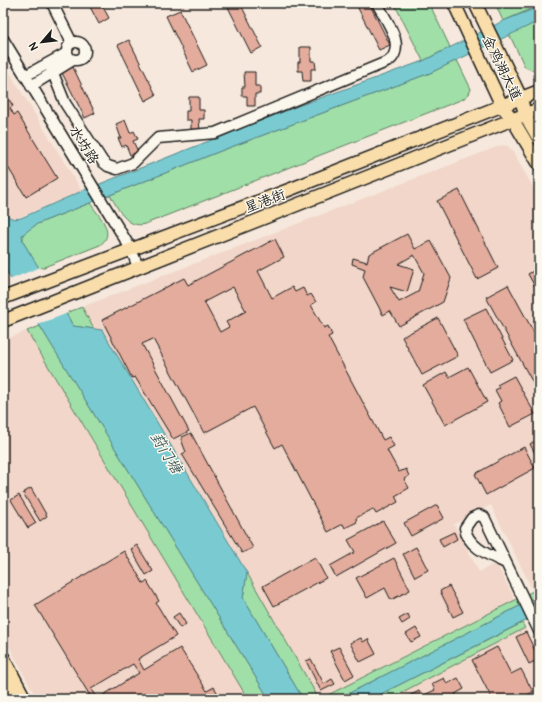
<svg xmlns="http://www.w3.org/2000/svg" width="542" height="702" viewBox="0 0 542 702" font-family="Pangolin,'LXGW WenKai TC',sans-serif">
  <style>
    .built { fill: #f1d6c9 }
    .green { fill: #a0dfa7; stroke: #5e7e62 }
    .water { fill: #7acbd1; stroke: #548589 }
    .pier { fill: #f6e8dc }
    .building { fill: #e4ac9c; stroke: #1c1c1c; fill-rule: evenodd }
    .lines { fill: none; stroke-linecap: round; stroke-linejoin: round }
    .minor-casing { stroke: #1c1c1c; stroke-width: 13 }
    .major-casing { stroke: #1c1c1c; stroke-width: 15 }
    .minor { stroke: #fbf7ec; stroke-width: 10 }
    .major { stroke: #f9deab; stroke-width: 12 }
    .labels { text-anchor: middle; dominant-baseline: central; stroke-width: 3; stroke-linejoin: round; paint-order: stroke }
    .street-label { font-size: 14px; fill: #1c1c1c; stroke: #fbf7ec }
    .water-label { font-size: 15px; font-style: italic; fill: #3d595b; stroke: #fbf7ec }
  </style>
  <rect width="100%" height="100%" fill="#f6e8dc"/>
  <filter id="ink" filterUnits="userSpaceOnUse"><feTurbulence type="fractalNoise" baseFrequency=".025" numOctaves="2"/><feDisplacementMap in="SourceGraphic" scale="8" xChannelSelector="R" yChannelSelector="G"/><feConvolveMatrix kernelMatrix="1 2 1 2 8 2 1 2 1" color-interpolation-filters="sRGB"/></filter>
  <g filter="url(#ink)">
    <!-- built -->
    <path class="built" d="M 3,62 L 82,191 L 15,219 L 8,216 L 3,210 Z
      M 502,145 L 508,146 L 513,152 L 539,198 L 539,588 L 533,591 L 491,505 L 454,524 L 479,572 L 496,563 L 515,600 L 319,699 L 247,573 L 102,331 L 94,329 L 82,307 Z
      M 27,331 L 248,699 L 37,699 L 3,635 L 3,340 Z
      M 525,628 L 539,656 L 539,699 L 389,699 Z"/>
    <!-- green -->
    <path class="green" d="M 394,3 L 429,3 L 450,47 L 423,61 Z
      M 495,3 L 528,3 L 531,9 L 503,21 Z
      M 539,21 L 539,70 L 534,71 L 525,67 L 509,34 Z
      M 457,60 L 471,89 L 469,94 L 463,99 L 145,224 C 126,229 118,208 110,195 L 223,150 L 430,73 Z
      M 90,203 C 98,215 117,233 100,245 L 39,269 L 23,242 L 23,233 L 37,224 Z
      M 82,307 L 94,329 L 73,326 L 66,313 Z
      M 40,326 L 269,699 L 248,699 L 27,331 Z
      M 247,573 L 319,699 L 303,699 L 243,598 Z
      M 539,588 L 539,596 L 338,699 L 320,699 Z
      M 522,623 L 525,628 L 389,699 L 371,699 Z"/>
    <!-- water -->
    <path class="water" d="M 539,7 L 539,21 L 430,73 L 223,150 L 37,224 L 22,235 L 23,242 L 57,297 L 73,326 L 102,330 L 247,573 L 243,598 L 303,699 L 269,699 L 3,266 L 3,210 C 8,218 13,220 21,218 L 82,191 L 298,106 L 423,61 L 503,21 Z
      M 539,596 L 539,614 L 371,699 L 338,699 Z"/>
    <!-- pier -->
    <path class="pier" d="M 40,267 L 68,313 L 37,325 L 9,280 Z"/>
    <!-- building -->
    <path class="building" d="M 88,3 L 101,3 L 109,18 L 99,24 Z
      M 226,3 L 240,3 L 262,47 L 251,53 Z
      M 363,3 L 369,3 L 390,45 L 379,50 L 357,6 Z
      M 180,10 L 207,65 L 193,72 L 166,16 Z
      M 129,40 L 156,95 L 145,101 L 118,45 Z
      M 300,47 L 311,47 L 311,61 L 315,61 L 316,69 L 311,69 L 311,81 L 303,81 L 302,71 L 298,71 L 298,62 L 300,62 Z
      M 72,65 L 95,113 L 85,118 L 61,71 Z
      M 244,72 L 255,72 L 255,86 L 260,86 L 260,94 L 255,94 L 255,106 L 247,106 L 247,96 L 242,96 L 242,87 L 245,87 Z
      M 3,89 L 13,106 L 10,108 L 14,115 L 17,113 L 57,178 L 26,197 L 3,159 Z
      M 189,97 L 199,97 L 199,110 L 204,110 L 204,119 L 199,119 L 200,131 L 191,131 L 191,120 L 186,120 L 186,111 L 189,111 Z
      M 125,120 L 130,133 L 134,131 L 138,139 L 133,141 L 138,152 L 130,155 L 126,145 L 122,147 L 118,138 L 121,138 L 116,124 Z
      M 459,190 L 498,268 L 477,279 L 437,201 Z
      M 407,234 L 415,249 L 431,241 L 451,278 L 443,302 L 399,326 L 390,311 L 383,315 L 363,277 L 365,269 L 352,264 L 353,258 L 367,262 L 369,254 ZM 414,255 L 424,273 L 418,292 L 399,302 L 390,287 L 407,292 L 414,269 L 398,264 Z
      M 275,239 L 284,257 L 258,271 L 272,298 L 292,287 L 295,292 L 303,288 L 307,296 L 311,294 L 316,302 L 311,305 L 324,328 L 328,326 L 332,335 L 328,337 L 383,440 L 389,437 L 394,446 L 387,450 L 399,472 L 406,469 L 409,476 L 404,479 L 409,488 L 395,496 L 398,502 L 376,514 L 373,509 L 356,518 L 357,522 L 345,528 L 343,524 L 328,532 L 282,444 L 275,448 L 253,407 L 204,433 L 153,339 L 142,344 L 189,431 L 173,439 L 135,377 L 132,378 L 102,320 L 184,278 L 188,285 ZM 233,287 L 246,311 L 226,322 L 229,327 L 220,332 L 204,302 Z
      M 539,268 L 539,294 L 528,274 Z
      M 508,285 L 539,342 L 539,394 L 486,297 Z
      M 486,308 L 513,360 L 490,372 L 463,319 Z
      M 438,318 L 458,356 L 422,375 L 402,337 Z
      M 468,367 L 487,402 L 445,425 L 423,385 L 446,372 L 449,377 Z
      M 514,376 L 535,414 L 510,427 L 498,403 L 501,401 L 495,390 L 499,388 L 497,385 Z
      M 191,433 L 253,548 L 242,553 L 182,454 L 186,452 L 182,442 L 182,437 Z
      M 539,439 L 539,461 L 530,444 Z
      M 524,447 L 535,468 L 486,495 L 475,474 Z
      M 31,488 L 47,516 L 40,521 L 23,493 Z
      M 19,495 L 36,523 L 28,528 L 11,500 Z
      M 437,505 L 444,518 L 411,536 L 404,523 Z
      M 383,521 L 396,543 L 336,577 L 330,566 L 355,552 L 348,540 Z
      M 454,532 L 457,539 L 443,547 L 439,539 Z
      M 137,545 L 153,571 L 146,575 L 131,549 Z
      M 416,547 L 428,570 L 415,577 L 403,554 Z
      M 124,551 L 143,583 L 147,581 L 159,601 L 156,603 L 176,636 L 138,659 L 144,670 L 180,648 L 207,691 L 214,687 L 220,697 L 216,699 L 92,699 L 35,605 ZM 133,664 L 139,673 L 97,699 L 91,689 Z
      M 315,557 L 326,578 L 274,606 L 263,586 Z
      M 394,558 L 410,590 L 391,600 L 385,588 L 367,598 L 356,578 Z
      M 449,586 L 463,612 L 453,617 L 440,591 Z
      M 179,613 L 186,624 L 180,628 L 173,617 Z
      M 408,614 L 410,619 L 402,624 L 399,619 Z
      M 416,628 L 421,637 L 411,642 L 406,634 Z
      M 526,632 L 539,659 L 529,664 L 516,637 Z
      M 361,638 L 363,642 L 368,639 L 376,654 L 360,662 L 350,643 Z
      M 339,647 L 354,675 L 345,680 L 330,651 Z
      M 497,647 L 511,674 L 521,669 L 533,692 L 523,697 L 525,699 L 492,699 L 472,660 Z
      M 311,659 L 324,684 L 332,679 L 335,684 L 321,691 L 306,661 Z
      M 444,678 L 447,684 L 458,678 L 464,689 L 455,694 L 458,699 L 403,699 L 419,691 L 422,696 L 435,690 L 432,684 Z"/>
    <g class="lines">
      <defs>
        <path id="minor" d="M 52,3 L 72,43
          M 3,39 L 131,249 L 138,267
          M67 51a9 9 0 1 1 18 0a9 9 0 1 1-18 0Z
          M 49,63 L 65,103 L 103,162 L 108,166 L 117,169 L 133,163 L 158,138 L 215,133 L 389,61 C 407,46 385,19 377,3
          M 25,76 L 67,53
          M 31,86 L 73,60
          M 506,563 C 491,556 467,547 465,528 L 472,518 L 479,515 L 484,517 L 539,631"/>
        <path id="major" d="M 454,3 L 502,106 L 513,120 L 539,164
          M 475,3 L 521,98 L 525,115 L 539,139
          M 3,298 L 291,189 L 539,91
          M 3,321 L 539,109
          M 3,657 L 25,699
          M 3,680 L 13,699"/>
      </defs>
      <!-- minor casing -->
      <use href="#minor" class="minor-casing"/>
      <!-- major casing -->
      <use href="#major" class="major-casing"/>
      <!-- minor -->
      <use href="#minor" class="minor"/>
      <!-- major -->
      <use href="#major" class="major"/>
    </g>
  </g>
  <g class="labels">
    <!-- street labels -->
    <g class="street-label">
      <text transform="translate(502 68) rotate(64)">金鸡湖大道</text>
      <text transform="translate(84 145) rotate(58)">水坊路</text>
      <text transform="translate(265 201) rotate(-21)">星港街</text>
    </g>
    <!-- water labels -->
    <g class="water-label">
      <text transform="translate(166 453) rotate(59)">葑门塘</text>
    </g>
  </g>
  <!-- margin -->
  <rect width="542" height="702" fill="none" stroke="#fbf7ec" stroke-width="16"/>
  <rect x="8" y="8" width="526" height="686" fill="none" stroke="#1c1c1c" stroke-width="1.5" filter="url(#ink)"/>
  <!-- north arrow -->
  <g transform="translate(42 42) rotate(242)" stroke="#fbf7ec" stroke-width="3" paint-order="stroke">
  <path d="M0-3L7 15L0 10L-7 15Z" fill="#1c1c1c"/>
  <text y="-6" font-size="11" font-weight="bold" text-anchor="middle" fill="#1c1c1c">N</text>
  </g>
</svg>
